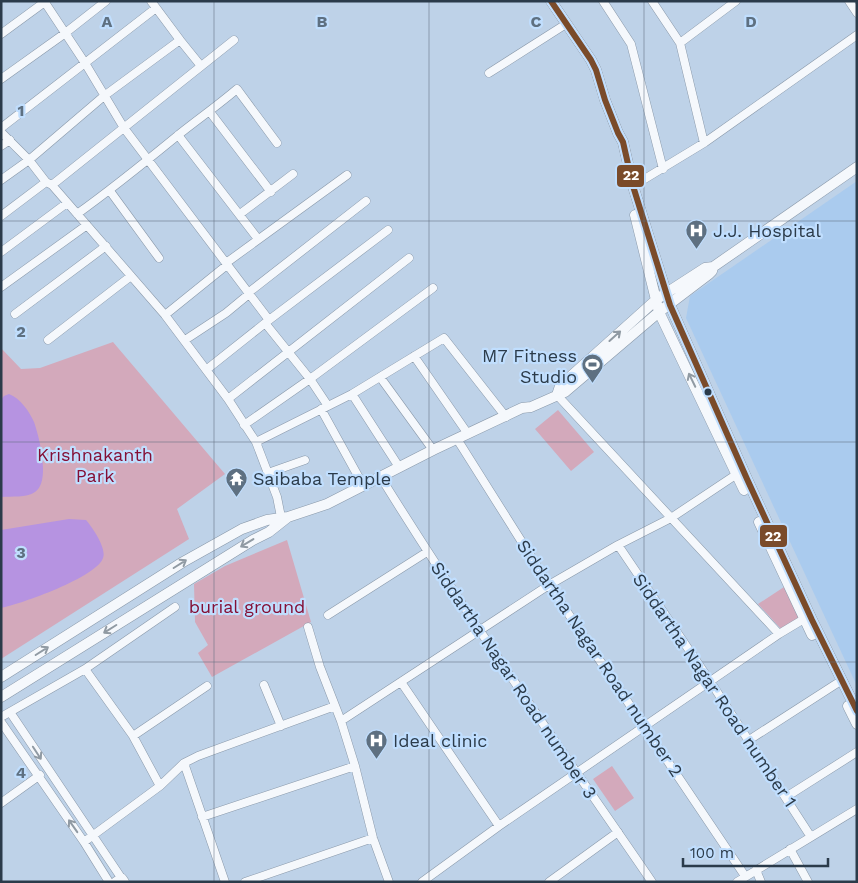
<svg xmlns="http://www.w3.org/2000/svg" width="858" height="883" viewBox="0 0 858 883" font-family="'Work Sans',sans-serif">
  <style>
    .built { fill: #aacbee }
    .green { fill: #d3a9bb }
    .water { fill: #b693e1 }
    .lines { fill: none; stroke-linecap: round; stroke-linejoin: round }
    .street-casing { stroke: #8998a9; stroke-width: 9 }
    .secondary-casing { stroke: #8998a9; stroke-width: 11 }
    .street { stroke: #f5f8fc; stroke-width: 8 }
    .secondary { stroke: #f5f8fc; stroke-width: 10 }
    .bus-1-casing { stroke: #c0defe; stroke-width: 10 }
    .bus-1 { stroke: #7a4b2a; stroke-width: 6 }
    .oneway { stroke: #909aa3 }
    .grid { fill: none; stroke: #5e7081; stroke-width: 1; stroke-opacity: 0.55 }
    .bus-dot { fill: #2b3b4a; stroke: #c0defe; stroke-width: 2 }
    .labels { text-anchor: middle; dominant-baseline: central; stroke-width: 4.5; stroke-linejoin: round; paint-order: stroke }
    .poi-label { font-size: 18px; fill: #2b3b4a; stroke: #c0defe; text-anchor: start }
    .park-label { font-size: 18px; fill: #840f35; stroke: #c0defe }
    .street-label { font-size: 18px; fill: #2b3b4a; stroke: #c0defe }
    .grid-label { font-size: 16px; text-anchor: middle; font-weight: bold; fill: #5e7081; stroke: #c0defe; stroke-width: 4.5; stroke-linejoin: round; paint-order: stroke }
    .line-badge { stroke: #c0defe; stroke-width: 2 }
    .badge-label { font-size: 14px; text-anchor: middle; font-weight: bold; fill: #fff }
  </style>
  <rect width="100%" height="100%" fill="#bed2e8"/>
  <!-- built -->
  <path class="built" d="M 857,181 L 857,686 L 686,318 L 690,296 Z"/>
  <!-- green -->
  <path class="green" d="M 113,342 L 225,474 L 177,509 L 189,539 L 1,659 L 1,348 L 21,369 L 40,368 Z
    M 558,410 L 594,452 L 571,471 L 535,429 Z
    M 287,540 L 311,622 L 212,677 L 198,653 L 208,645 L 195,622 L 194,584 L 225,566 Z
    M 784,587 L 799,618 L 781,629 L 758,604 Z
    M 612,766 L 634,798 L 615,811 L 593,779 Z"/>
  <!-- water -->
  <path class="water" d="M 9,394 C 20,398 29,411 34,422 C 39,436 51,482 35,492 C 26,498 12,496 1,497 L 1,400 L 4,396 Z
    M 69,519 L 86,520 C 92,527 107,548 103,558 C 97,577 21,604 1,608 L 1,530 Z"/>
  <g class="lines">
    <defs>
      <path id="street" d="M 44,1 L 85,63 L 124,128 L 269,320
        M 603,1 L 631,44 L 663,169
        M 652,1 L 680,43 L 704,143
        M 849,1 L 857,13
        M 1,34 L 46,1
        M 180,40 L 201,66
        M 680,43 L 736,1
        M 489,73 L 566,24
        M 1,79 L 64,34 L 106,1
        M 210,112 L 271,192
        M 1,128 L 156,8
        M 1,132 L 29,160 L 46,182 L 52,185 L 165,315 L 228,399 L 256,442 L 277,497 L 282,522
        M 178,135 L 258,239
        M 1,146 L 10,140
        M 1,180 L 29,160 L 104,96 L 180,40 L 151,1
        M 52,185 L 234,40
        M 633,186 L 704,143 L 857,35
        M 110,191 L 159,258
        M 77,214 C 112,189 144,163 177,136 C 197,120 217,106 237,89 L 277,143
        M 240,214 L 293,174
        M 1,216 L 46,182
        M 1,252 L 67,203
        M 226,263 L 347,175
        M 1,287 L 87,225
        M 248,293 L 366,201
        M 15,314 L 106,246
        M 165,315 L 227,265
        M 265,323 L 310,379 L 328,406
        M 48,340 L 131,276
        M 185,340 L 226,313 L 249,294
        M 414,356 L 468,434
        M 206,370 L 269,320 L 388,230
        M 380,377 L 433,450
        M 352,394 L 399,467
        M 557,395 L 779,634 L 804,619
        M 228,399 L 409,258
        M 321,409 L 363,485
        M 244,425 L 310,379 L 433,288
        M 457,439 L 549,585 L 745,876
        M 256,442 L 352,394 L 444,338 L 506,417
        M 268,473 L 305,460
        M 380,476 C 466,615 560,748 652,882
        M 618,545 L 710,681 L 811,837
        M 328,615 L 427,552
        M 308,627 L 320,667 L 341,721 L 355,766 L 373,838 L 389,882
        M 85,669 L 133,736 L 160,786
        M 401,682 L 499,826
        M 264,685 L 281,726
        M 10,712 L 122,879
        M 1,717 L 85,669 L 175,607
        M 341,721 L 549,585 L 618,545 L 671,518 L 737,474
        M 1,722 L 84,842 L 109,882
        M 133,736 L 207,686
        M 749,740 L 836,684
        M 184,763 L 225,882
        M 786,797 L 857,752
        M 1,803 L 40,775
        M 202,817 L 355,766
        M 84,842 L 160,786 L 184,763 L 198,756 L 335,706
        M 790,849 L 808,882
        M 756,870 L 761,882
        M 245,882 L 373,838
        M 422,882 L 499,826 L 779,634
        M 549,882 L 618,832
        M 737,882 L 857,809"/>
      <path id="secondary" d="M 551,1 L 591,60 L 596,70 L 605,100 L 618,133 L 623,142 L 633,186 L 670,305 L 747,479 L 812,620 L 857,711
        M 635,215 L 659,312 L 744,490
        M 557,395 L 560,386 L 657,299 L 705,268 L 713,267 L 857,167
        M 759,522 L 812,635
        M 1,677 L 183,562 L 242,529 L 267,520 L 288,517 L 327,504 L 433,450 L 522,408 L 531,407 L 565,392 L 659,312 L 709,274 L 712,271 L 713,267
        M 1,697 L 253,540 L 269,532 L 288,517
        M 848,706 L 857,724
        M 116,882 L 122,879 L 124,882"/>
    </defs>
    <!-- street casing -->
    <use href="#street" class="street-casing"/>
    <!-- secondary casing -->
    <use href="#secondary" class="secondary-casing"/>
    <!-- street -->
    <use href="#street" class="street"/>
    <!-- secondary -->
    <use href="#secondary" class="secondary"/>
    <defs>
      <path id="bus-1" d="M 551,1 L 591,60 L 596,70 L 605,100 L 618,133 L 623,142 L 633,186 L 670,305 L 747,479 L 812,620 L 857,711"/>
    </defs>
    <!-- bus-1 casing -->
    <use href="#bus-1" class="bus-1-casing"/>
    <!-- bus-1 -->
    <use href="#bus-1" class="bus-1"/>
  </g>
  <!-- one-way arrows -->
  <defs><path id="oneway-shaft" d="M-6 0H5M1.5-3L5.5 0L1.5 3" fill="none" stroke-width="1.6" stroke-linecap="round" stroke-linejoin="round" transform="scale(1.25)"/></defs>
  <g class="oneway">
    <use href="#oneway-shaft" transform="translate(615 336) rotate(-42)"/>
    <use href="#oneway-shaft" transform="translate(692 380) rotate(-116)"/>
    <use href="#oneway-shaft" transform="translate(247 543) rotate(149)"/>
    <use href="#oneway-shaft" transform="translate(180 564) rotate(-32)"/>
    <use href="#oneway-shaft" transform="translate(110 629) rotate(148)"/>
    <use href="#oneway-shaft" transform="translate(42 651) rotate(-32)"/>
    <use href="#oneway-shaft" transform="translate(37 753) rotate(57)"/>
    <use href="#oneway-shaft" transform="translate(73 826) rotate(-125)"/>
  </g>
  <!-- grid -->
  <path class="grid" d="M 214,1 L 214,882M 429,1 L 429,882M 644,1 L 644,882M 1,221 L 857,221M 1,442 L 857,442M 1,662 L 857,662"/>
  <!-- icons -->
  <defs>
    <symbol id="hospital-pin" viewBox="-11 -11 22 30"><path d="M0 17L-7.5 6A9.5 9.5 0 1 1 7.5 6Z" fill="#5e7081" stroke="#c0defe"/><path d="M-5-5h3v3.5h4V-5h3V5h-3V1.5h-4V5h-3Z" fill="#fff"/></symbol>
    <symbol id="stadium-pin" viewBox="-11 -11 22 30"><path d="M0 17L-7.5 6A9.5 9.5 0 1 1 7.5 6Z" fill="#5e7081" stroke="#c0defe"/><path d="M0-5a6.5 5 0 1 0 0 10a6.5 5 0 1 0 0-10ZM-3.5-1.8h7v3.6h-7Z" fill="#fff"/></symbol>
    <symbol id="temple-pin" viewBox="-11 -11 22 30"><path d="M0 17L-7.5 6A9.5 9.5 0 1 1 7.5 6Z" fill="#5e7081" stroke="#c0defe"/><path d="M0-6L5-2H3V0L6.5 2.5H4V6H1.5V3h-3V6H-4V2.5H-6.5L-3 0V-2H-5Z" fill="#fff"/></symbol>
  </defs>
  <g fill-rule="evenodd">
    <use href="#hospital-pin" x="684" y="218" width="25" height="34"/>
    <use href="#stadium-pin" x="580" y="352" width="25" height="34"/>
    <use href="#temple-pin" x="224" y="466" width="25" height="34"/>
    <use href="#hospital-pin" x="364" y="728" width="25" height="34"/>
  </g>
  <!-- markers -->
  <circle class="bus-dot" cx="708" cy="392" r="4.5"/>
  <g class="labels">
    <!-- poi labels -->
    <g class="poi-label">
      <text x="713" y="230">J.J. Hospital</text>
      <text x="577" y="355" text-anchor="end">M7 Fitness<tspan x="577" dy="21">Studio</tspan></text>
      <text x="253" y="478">Saibaba Temple</text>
      <text x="393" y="740">Ideal clinic</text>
    </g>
    <!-- park labels -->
    <g class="park-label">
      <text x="95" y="454">Krishnakanth<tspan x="95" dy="21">Park</tspan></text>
      <text x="247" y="606">burial ground</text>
    </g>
    <!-- street labels -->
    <g class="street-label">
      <text transform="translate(600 658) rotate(56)">Siddartha Nagar Road number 2</text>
      <text transform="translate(514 680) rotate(56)">Siddartha Nagar Road number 3</text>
      <text transform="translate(715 690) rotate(56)">Siddartha Nagar Road number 1</text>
    </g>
  </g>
  <g class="grid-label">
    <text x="107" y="27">A</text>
    <text x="322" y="27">B</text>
    <text x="536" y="27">C</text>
    <text x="751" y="27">D</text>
    <text x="21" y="116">1</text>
    <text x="21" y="337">2</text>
    <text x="21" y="558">3</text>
    <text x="21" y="778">4</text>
  </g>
  <g class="line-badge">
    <rect x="616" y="164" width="29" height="24" rx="5" fill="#7a4b2a"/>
    <rect x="759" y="524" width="29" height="24" rx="5" fill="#7a4b2a"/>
  </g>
  <g class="badge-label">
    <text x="631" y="180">22</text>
    <text x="773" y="541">22</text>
  </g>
  <!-- border -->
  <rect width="858" height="883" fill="none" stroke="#2b3b4a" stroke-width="5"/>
  <!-- scale -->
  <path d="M683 858v8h145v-8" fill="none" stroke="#2b3b4a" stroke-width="2.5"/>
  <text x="690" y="858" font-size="15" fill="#2b3b4a" stroke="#c0defe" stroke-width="4" paint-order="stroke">100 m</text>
</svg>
